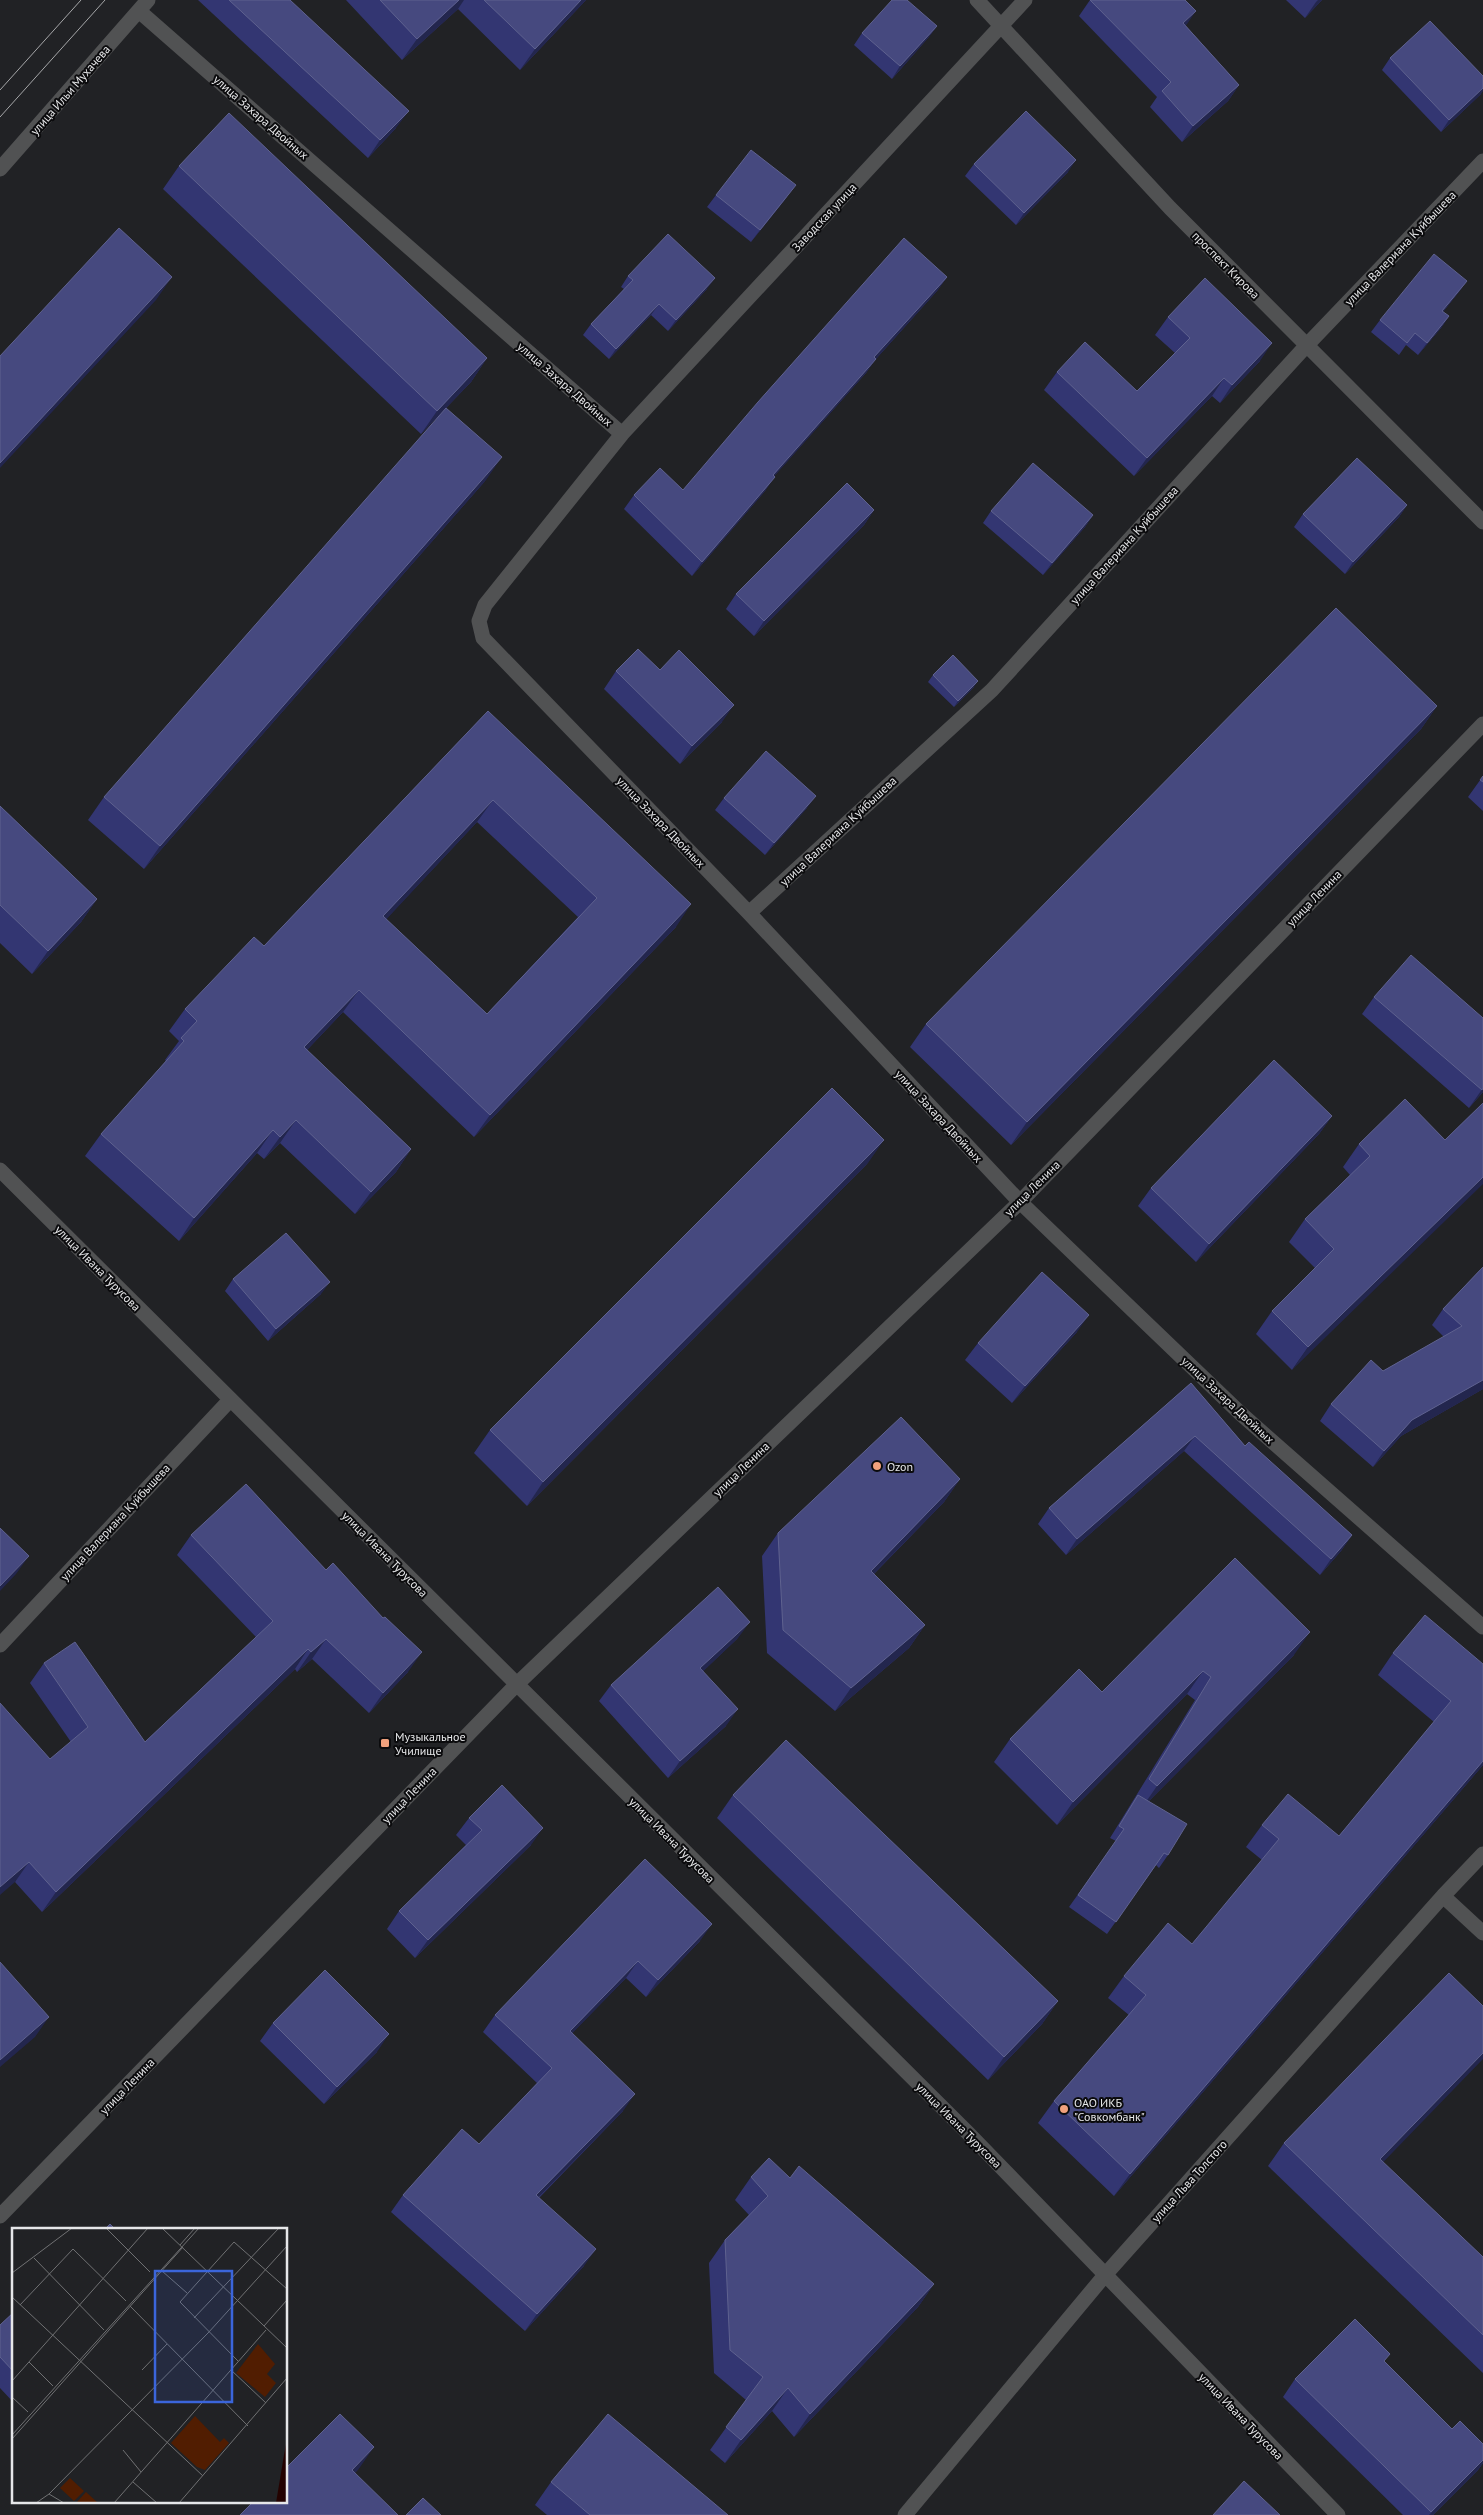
<svg xmlns="http://www.w3.org/2000/svg" width="1483" height="2515" viewBox="0 0 1483 2515" font-family="'PT Sans',sans-serif">
  <style>
    .lines { fill: none; stroke-linecap: round; stroke-linejoin: round }
    .minor { stroke: #515253; stroke-width: 15 }
    .tram { stroke: #a6a7a9; stroke-width: 1 }
    .wall { fill: #333672; fill-rule: evenodd }
    .shaded-wall { fill: #23264e }
    .building { fill: #46497f; stroke: #5f628f; fill-rule: evenodd }
    .poi-dot { fill: #f1a17d; stroke: #0b0b0d; stroke-width: 2 }
    .labels { text-anchor: middle; dominant-baseline: central; stroke-width: 4; stroke-linejoin: round; paint-order: stroke }
    .street-label { font-size: 12px; fill: #e6e7e9; stroke: #0b0b0d }
    .poi-label { font-size: 12px; fill: #e6e7e9; stroke: #0b0b0d; text-anchor: start }
    .inset-road { fill: none; stroke: #707173; stroke-width: 1 }
    .view { fill: #3b65db; fill-opacity: 0.15; stroke: #3b65db; stroke-width: 2.5 }
    .inset-edge { fill: none; stroke: #e6e7e9; stroke-width: 2.5 }
  </style>
  <rect width="100%" height="100%" fill="#212225"/>
  <g class="lines">
    <!-- minor -->
    <path class="minor" d="M 977,0 L 1170,208 L 1483,522
      M 1025,0 L 622,434 L 485,605 L 479,621 L 483,638 L 749,913 L 1020,1202 L 1240,1413 L 1483,1627
      M 139,11 L 622,434
      M 0,169 L 148,0
      M 749,913 L 992,690 L 1306,346 L 1483,161
      M 0,1170 L 969,2134 L 1338,2515
      M 0,1645 L 230,1400
      M 1443,1896 L 1483,1933
      M 0,2216 L 516,1685 L 1020,1202 L 1483,724
      M 905,2515 L 1105,2275 L 1443,1896 L 1483,1854"/>
    <!-- tram -->
    <path class="tram" d="M 0,90 L 81,0
      M 0,117 L 105,0"/>
  </g>
  <!-- wall -->
  <path class="wall" d="M 198,0 L 290,0 L 396,128 L 368,158 Z
    M 346,0 L 586,0 L 520,70 L 458,9 L 402,60 Z
    M 1090,0 L 1186,26 L 1239,85 L 1228,101 L 1182,142 L 1150,107 L 1157,97 L 1079,16 Z
    M 1286,0 L 1322,0 L 1305,18 Z
    M 937,26 L 928,38 L 892,79 L 854,45 L 862,33 Z
    M 1390,58 L 1481,94 L 1441,132 L 1382,70 Z
    M 974,164 L 1068,172 L 1016,225 L 965,176 Z
    M 179,166 L 487,358 L 471,382 L 421,434 L 163,189 Z
    M 716,195 L 787,197 L 751,242 L 707,207 Z
    M 628,276 L 707,289 L 668,331 L 651,315 L 609,359 L 583,335 L 591,324 L 624,289 L 621,287 Z
    M 947,277 L 937,291 L 875,360 L 866,373 L 774,476 L 765,491 L 692,576 L 624,509 L 634,495 L 683,490 Z
    M 1467,281 L 1458,293 L 1443,312 L 1449,316 L 1441,328 L 1418,355 L 1406,345 L 1399,355 L 1371,332 L 1380,320 Z
    M 1168,317 L 1260,361 L 1220,403 L 1212,396 L 1134,476 L 1044,390 L 1057,372 L 1137,391 L 1175,353 L 1155,335 Z
    M 486,480 L 144,869 L 88,820 L 104,797 Z
    M 1407,505 L 1399,517 L 1345,574 L 1294,527 L 1303,514 Z
    M 874,510 L 864,525 L 754,636 L 726,609 L 736,594 Z
    M 991,511 L 1093,515 L 1085,527 L 1043,575 L 983,523 Z
    M 660,670 L 722,722 L 680,764 L 604,689 L 616,671 Z
    M 933,675 L 974,687 L 954,707 L 928,682 Z
    M 1437,706 L 1421,729 L 1011,1145 L 910,1047 L 926,1024 Z
    M 488,711 L 676,927 L 474,1137 L 343,1012 L 307,1050 L 411,1149 L 396,1172 L 355,1214 L 280,1143 L 264,1159 L 257,1153 L 179,1241 L 85,1156 L 101,1134 L 166,1061 L 165,1060 L 179,1041 L 169,1031 L 185,1009 L 264,946 ZM 477,822 L 578,917 L 487,1014 L 386,919 Z
    M 1483,776 L 1483,811 L 1468,797 Z
    M 724,798 L 807,808 L 765,855 L 715,810 Z
    M 0,806 L 97,899 L 81,922 L 32,974 L 0,943 Z
    M 1374,997 L 1483,1018 L 1483,1092 L 1469,1108 L 1362,1014 Z
    M 1483,1103 L 1292,1370 L 1256,1334 L 1272,1311 L 1315,1268 L 1289,1242 L 1305,1219 L 1350,1175 L 1343,1167 L 1359,1144 L 1445,1140 Z
    M 1332,1116 L 1319,1134 L 1196,1262 L 1138,1206 L 1151,1188 Z
    M 868,1163 L 527,1506 L 474,1453 L 490,1430 Z
    M 1483,1267 L 1483,1389 L 1401,1436 L 1373,1467 L 1320,1421 L 1331,1404 L 1383,1371 L 1444,1337 L 1432,1325 L 1443,1309 Z
    M 233,1279 L 321,1294 L 268,1341 L 225,1291 Z
    M 1077,1332 L 1012,1403 L 965,1360 L 978,1343 Z
    M 1191,1383 L 1245,1446 L 1352,1535 L 1341,1551 L 1320,1575 L 1184,1451 L 1066,1555 L 1038,1524 L 1049,1508 Z
    M 960,1479 L 944,1502 L 874,1574 L 925,1625 L 909,1648 L 835,1711 L 767,1653 L 762,1556 L 778,1533 Z
    M 191,1535 L 408,1672 L 369,1713 L 312,1659 L 297,1672 L 295,1669 L 42,1912 L 15,1882 L 71,1742 L 30,1683 L 44,1663 L 145,1742 L 256,1637 L 177,1555 Z
    M 1235,1558 L 1294,1655 L 1149,1801 L 1168,1855 L 1159,1868 L 1156,1865 L 1107,1934 L 1069,1907 L 1116,1841 L 1110,1838 L 1195,1700 L 1187,1694 L 1057,1825 L 994,1762 L 1010,1739 L 1102,1692 Z
    M 738,1638 L 703,1671 L 726,1726 L 668,1778 L 599,1701 L 611,1685 Z
    M 1393,1653 L 1483,1664 L 1483,1765 L 1114,2196 L 1038,2123 L 1054,2101 L 1129,2015 L 1108,1998 L 1124,1976 L 1192,1944 L 1262,1860 L 1246,1847 L 1262,1825 L 1339,1836 L 1434,1722 L 1378,1675 Z
    M 733,1795 L 1058,2001 L 1042,2024 L 988,2080 L 717,1818 Z
    M 469,1818 L 531,1845 L 415,1958 L 387,1929 L 399,1911 L 466,1845 L 456,1835 Z
    M 645,1859 L 700,1941 L 646,1997 L 626,1978 L 572,2033 L 623,2111 L 539,2198 L 584,2266 L 525,2331 L 391,2212 L 403,2195 L 479,2144 L 537,2083 L 483,2032 L 495,2015 Z
    M 273,2023 L 377,2052 L 324,2104 L 260,2041 Z
    M 1284,2143 L 1483,2257 L 1483,2373 L 1268,2166 Z
    M 751,2177 L 790,2178 L 934,2284 L 918,2307 L 794,2437 L 772,2411 L 725,2463 L 710,2450 L 746,2400 L 714,2373 L 709,2263 L 725,2240 L 749,2215 L 735,2200 Z
    M 14,2312 L 14,2403 L 0,2388 L 0,2325 Z
    M 1385,2363 L 1452,2429 L 1483,2444 L 1483,2463 L 1478,2470 L 1433,2515 L 1403,2515 L 1283,2397 L 1295,2379 Z
    M 551,2482 L 728,2515 L 547,2515 L 535,2505 Z
    M 104,2501 L 110,2501 L 107,2504 Z"/>
  <!-- shaded-wall -->
  <path class="shaded-wall" d="M 459,0 L 464,0 L 458,9 L 402,60 L 417,39 Z
    M 581,0 L 586,0 L 520,70 L 535,49 Z
    M 1318,0 L 1322,0 L 1305,18 L 1316,2 Z
    M 1196,11 L 1185,27 L 1183,23 Z
    M 937,26 L 928,38 L 892,79 L 900,66 Z
    M 1239,85 L 1228,101 L 1182,142 L 1193,126 Z
    M 1483,88 L 1483,91 L 1481,94 L 1441,132 L 1449,120 Z
    M 409,111 L 396,128 L 368,158 L 380,140 Z
    M 1076,160 L 1068,172 L 1016,225 L 1024,213 Z
    M 796,185 L 787,197 L 751,242 L 760,230 Z
    M 172,277 L 156,300 L 0,468 L 0,463 Z
    M 947,277 L 937,291 L 875,360 L 866,373 L 763,489 L 773,475 L 874,357 Z
    M 715,278 L 707,289 L 668,331 L 676,320 Z
    M 1467,281 L 1458,293 L 1434,323 L 1442,311 Z
    M 659,304 L 651,315 L 609,359 L 616,349 Z
    M 1449,316 L 1441,328 L 1418,355 L 1427,343 Z
    M 1272,343 L 1260,361 L 1220,403 L 1232,385 Z
    M 487,358 L 471,382 L 421,434 L 437,411 Z
    M 1224,378 L 1212,396 L 1134,476 L 1147,458 Z
    M 502,457 L 486,480 L 144,869 L 160,846 Z
    M 775,477 L 765,491 L 692,576 L 702,562 Z
    M 1407,505 L 1399,517 L 1345,574 L 1353,562 Z
    M 874,510 L 864,525 L 754,636 L 764,621 Z
    M 1093,515 L 1085,527 L 1043,575 L 1052,563 Z
    M 978,681 L 974,687 L 954,707 L 958,701 Z
    M 734,705 L 722,722 L 680,764 L 692,746 Z
    M 1437,706 L 1421,729 L 1011,1145 L 1027,1122 Z
    M 816,796 L 807,808 L 765,855 L 774,843 Z
    M 493,800 L 477,822 L 368,939 L 383,916 Z
    M 97,899 L 81,922 L 32,974 L 48,951 Z
    M 691,904 L 676,927 L 474,1137 L 490,1115 Z
    M 359,990 L 343,1012 L 288,1070 L 304,1047 Z
    M 1483,1088 L 1483,1092 L 1469,1108 Z
    M 1332,1116 L 1319,1134 L 1196,1262 L 1209,1244 Z
    M 296,1120 L 280,1143 L 264,1159 L 280,1137 Z
    M 273,1130 L 257,1153 L 179,1241 L 194,1218 Z
    M 884,1140 L 868,1163 L 527,1506 L 543,1482 Z
    M 411,1149 L 396,1172 L 355,1214 L 371,1192 Z
    M 1483,1177 L 1483,1184 L 1292,1370 L 1308,1347 Z
    M 330,1282 L 321,1294 L 268,1341 L 276,1329 Z
    M 1089,1315 L 1077,1332 L 1012,1403 L 1025,1386 Z
    M 1483,1380 L 1483,1389 L 1401,1436 L 1373,1467 L 1384,1451 L 1412,1420 Z
    M 1195,1436 L 1184,1451 L 1066,1555 L 1077,1539 Z
    M 960,1479 L 944,1502 L 854,1594 L 871,1571 Z
    M 1352,1535 L 1341,1551 L 1320,1575 L 1331,1559 Z
    M 29,1556 L 16,1574 L 0,1591 L 0,1586 Z
    M 750,1622 L 738,1638 L 689,1685 L 700,1668 Z
    M 925,1625 L 909,1648 L 835,1711 L 851,1688 Z
    M 1310,1632 L 1294,1655 L 1141,1809 L 1157,1786 Z
    M 326,1639 L 312,1659 L 297,1672 L 311,1652 Z
    M 308,1649 L 295,1669 L 42,1912 L 56,1892 Z
    M 422,1652 L 408,1672 L 369,1713 L 383,1693 Z
    M 1203,1671 L 1187,1694 L 1057,1825 L 1073,1802 Z
    M 738,1709 L 726,1726 L 668,1778 L 680,1761 Z
    M 1483,1761 L 1483,1765 L 1114,2196 L 1130,2174 Z
    M 543,1828 L 531,1845 L 415,1958 L 428,1940 Z
    M 29,1862 L 15,1882 L 0,1895 L 0,1887 Z
    M 712,1924 L 700,1941 L 646,1997 L 658,1980 Z
    M 638,1961 L 626,1978 L 558,2048 L 570,2031 Z
    M 1058,2001 L 1042,2024 L 988,2080 L 1004,2057 Z
    M 49,2017 L 35,2037 L 0,2067 L 0,2060 Z
    M 389,2034 L 377,2052 L 324,2104 L 337,2087 Z
    M 1483,2053 L 1483,2059 L 1364,2182 L 1380,2159 Z
    M 635,2094 L 623,2111 L 524,2212 L 536,2195 Z
    M 596,2249 L 584,2266 L 525,2331 L 537,2314 Z
    M 934,2284 L 918,2307 L 794,2437 L 810,2414 Z
    M 788,2388 L 772,2411 L 725,2463 L 741,2440 Z
    M 374,2447 L 358,2470 L 336,2493 L 352,2470 Z
    M 1483,2460 L 1483,2463 L 1478,2470 L 1433,2515 L 1429,2515 Z"/>
  <!-- building -->
  <path class="building" d="M 229,0 L 290,0 L 409,111 L 380,140 Z
    M 380,0 L 459,0 L 417,39 Z
    M 484,0 L 581,0 L 535,49 Z
    M 892,0 L 907,0 L 937,26 L 900,66 L 862,33 Z
    M 1090,0 L 1185,0 L 1196,11 L 1183,23 L 1239,85 L 1193,126 L 1162,91 L 1171,82 Z
    M 1430,21 L 1483,76 L 1483,88 L 1449,120 L 1390,58 Z
    M 1026,111 L 1076,160 L 1024,213 L 974,164 Z
    M 229,113 L 487,358 L 437,411 L 179,166 Z
    M 751,150 L 796,185 L 760,230 L 716,195 Z
    M 119,228 L 172,277 L 0,463 L 0,356 Z
    M 668,234 L 715,278 L 676,320 L 659,304 L 616,349 L 591,324 L 633,280 L 628,276 Z
    M 904,238 L 947,277 L 874,357 L 876,359 L 773,475 L 775,477 L 702,562 L 634,495 L 660,468 L 683,490 L 758,402 Z
    M 1434,254 L 1467,281 L 1442,311 L 1449,316 L 1427,343 L 1415,333 L 1407,343 L 1380,320 Z
    M 1205,278 L 1272,343 L 1232,385 L 1224,378 L 1147,458 L 1057,372 L 1085,342 L 1137,391 L 1190,338 L 1168,317 Z
    M 446,408 L 502,457 L 160,846 L 104,797 Z
    M 1357,458 L 1407,505 L 1353,562 L 1303,514 Z
    M 1033,463 L 1093,515 L 1052,563 L 991,511 Z
    M 847,483 L 874,510 L 764,621 L 736,594 Z
    M 1336,608 L 1437,706 L 1027,1122 L 926,1024 Z
    M 638,649 L 660,670 L 679,650 L 734,705 L 692,746 L 616,671 Z
    M 953,655 L 978,681 L 958,701 L 933,675 Z
    M 488,711 L 691,904 L 490,1115 L 359,990 L 304,1047 L 411,1149 L 371,1192 L 296,1120 L 280,1137 L 273,1130 L 194,1218 L 101,1134 L 184,1041 L 181,1038 L 197,1021 L 185,1009 L 254,937 L 264,946 ZM 493,800 L 597,898 L 487,1014 L 383,916 Z
    M 766,751 L 816,796 L 774,843 L 724,798 Z
    M 1483,776 L 1483,782 L 1480,780 Z
    M 0,806 L 97,899 L 48,951 L 0,905 Z
    M 1411,955 L 1483,1018 L 1483,1088 L 1482,1090 L 1374,997 Z
    M 1274,1060 L 1332,1116 L 1209,1244 L 1151,1188 Z
    M 832,1088 L 884,1140 L 543,1482 L 490,1430 Z
    M 1405,1099 L 1445,1140 L 1483,1103 L 1483,1177 L 1308,1347 L 1272,1311 L 1334,1249 L 1305,1219 L 1370,1156 L 1359,1144 Z
    M 286,1233 L 330,1282 L 276,1329 L 233,1279 Z
    M 1483,1267 L 1483,1380 L 1412,1420 L 1384,1451 L 1331,1404 L 1371,1360 L 1383,1371 L 1462,1326 L 1443,1309 Z
    M 1042,1272 L 1089,1315 L 1025,1386 L 978,1343 Z
    M 1191,1383 L 1245,1446 L 1249,1442 L 1352,1535 L 1331,1559 L 1195,1436 L 1077,1539 L 1049,1508 Z
    M 901,1417 L 960,1479 L 871,1571 L 925,1625 L 851,1688 L 783,1630 L 778,1533 Z
    M 246,1484 L 326,1570 L 333,1563 L 383,1618 L 385,1617 L 422,1652 L 383,1693 L 326,1639 L 311,1652 L 308,1649 L 56,1892 L 29,1862 L 0,1887 L 0,1703 L 50,1759 L 88,1727 L 44,1663 L 75,1642 L 145,1742 L 273,1621 L 191,1535 Z
    M 0,1528 L 29,1556 L 0,1586 Z
    M 1235,1558 L 1310,1632 L 1157,1786 L 1149,1779 L 1211,1677 L 1203,1671 L 1073,1802 L 1010,1739 L 1079,1669 L 1102,1692 Z
    M 718,1587 L 750,1622 L 700,1668 L 738,1709 L 680,1761 L 611,1685 Z
    M 1425,1615 L 1483,1664 L 1483,1761 L 1130,2174 L 1054,2101 L 1146,1995 L 1124,1976 L 1168,1923 L 1192,1944 L 1279,1839 L 1262,1825 L 1288,1794 L 1339,1836 L 1451,1701 L 1393,1653 Z
    M 786,1740 L 1058,2001 L 1004,2057 L 733,1795 Z
    M 502,1785 L 543,1828 L 428,1940 L 399,1911 L 482,1830 L 469,1818 Z
    M 1138,1795 L 1187,1824 L 1168,1855 L 1164,1853 L 1116,1922 L 1078,1895 L 1124,1829 L 1119,1826 Z
    M 645,1859 L 712,1924 L 658,1980 L 638,1961 L 570,2031 L 635,2094 L 536,2195 L 596,2249 L 537,2314 L 403,2195 L 462,2129 L 479,2144 L 552,2068 L 495,2015 Z
    M 0,1962 L 49,2017 L 0,2060 Z
    M 325,1970 L 389,2034 L 337,2087 L 273,2023 Z
    M 1449,1973 L 1483,2006 L 1483,2053 L 1380,2159 L 1483,2257 L 1483,2335 L 1284,2143 Z
    M 769,2158 L 790,2178 L 799,2166 L 934,2284 L 810,2414 L 788,2388 L 741,2440 L 726,2427 L 763,2377 L 730,2350 L 725,2240 L 768,2196 L 751,2177 Z
    M 110,2224 L 115,2229 L 105,2229 Z
    M 14,2312 L 14,2372 L 0,2357 L 0,2325 Z
    M 1355,2319 L 1390,2354 L 1384,2361 L 1452,2429 L 1460,2421 L 1483,2444 L 1483,2460 L 1431,2512 L 1295,2379 Z
    M 340,2414 L 374,2447 L 352,2470 L 398,2515 L 240,2515 L 254,2501 L 286,2501 L 286,2468 Z
    M 608,2414 L 728,2515 L 590,2515 L 551,2482 Z
    M 1244,2481 L 1280,2515 L 1213,2515 Z
    M 423,2498 L 441,2515 L 406,2515 Z"/>
  <!-- markers -->
  <g class="poi-dot">
    <circle cx="877" cy="1466" r="5"/>
    <rect x="380" y="1738" width="10" height="10" rx="2.5"/>
    <circle cx="1064" cy="2109" r="5"/>
  </g>
  <g class="labels">
    <!-- street labels -->
    <g class="street-label">
      <text transform="translate(70 90) rotate(-49)">улица Ильи Мухачева</text>
      <text transform="translate(261 117) rotate(41)">улица Захара Двойных</text>
      <text transform="translate(824 217) rotate(-47)">Заводская улица</text>
      <text transform="translate(1400 248) rotate(-46)">улица Валериана Куйбышева</text>
      <text transform="translate(1226 265) rotate(45)">проспект Кирова</text>
      <text transform="translate(565 384) rotate(41)">улица Захара Двойных</text>
      <text transform="translate(1124 545) rotate(-48)">улица Валериана Куйбышева</text>
      <text transform="translate(661 822) rotate(46)">улица Захара Двойных</text>
      <text transform="translate(838 831) rotate(-43)">улица Валериана Куйбышева</text>
      <text transform="translate(1314 898) rotate(-46)">улица Ленина</text>
      <text transform="translate(939 1116) rotate(47)">улица Захара Двойных</text>
      <text transform="translate(1032 1188) rotate(-45)">улица Ленина</text>
      <text transform="translate(98 1268) rotate(45)">улица Ивана Турусова</text>
      <text transform="translate(1228 1400) rotate(43)">улица Захара Двойных</text>
      <text transform="translate(741 1469) rotate(-44)">улица Ленина</text>
      <text transform="translate(115 1522) rotate(-47)">улица Валериана Куйбышева</text>
      <text transform="translate(385 1554) rotate(45)">улица Ивана Турусова</text>
      <text transform="translate(409 1795) rotate(-46)">улица Ленина</text>
      <text transform="translate(672 1840) rotate(45)">улица Ивана Турусова</text>
      <text transform="translate(127 2086) rotate(-46)">улица Ленина</text>
      <text transform="translate(959 2125) rotate(45)">улица Ивана Турусова</text>
      <text transform="translate(1189 2181) rotate(-48)">улица Льва Толстого</text>
      <text transform="translate(1241 2416) rotate(46)">улица Ивана Турусова</text>
    </g>
    <!-- poi labels -->
    <g class="poi-label">
      <text x="887" y="1466">Ozon</text>
      <text x="395" y="1736">Музыкальное<tspan x="395" dy="14">Училище</tspan></text>
      <text x="1074" y="2102">ОАО ИКБ<tspan x="1074" dy="14">"Совкомбанк"</tspan></text>
    </g>
  </g>
  <!-- overview -->
  <g transform="translate(12 2228)">
    <rect width="275" height="275" fill="#212225"/>
    <path d="M 246,116 L 263,136 L 255,146 L 264,155 L 253,169 L 224,145 ZM 183,188 L 208,214 L 212,210 L 217,215 L 193,242 L 185,239 L 159,215 ZM 58,250 L 72,263 L 62,273 L 48,260 ZM 74,264 L 86,275 L 64,275 Z" fill="#511d01"/>
    <path d="M 275,211 L 275,275 L 264,275 L 272,227 Z" fill="#240200"/>
    <path class="inset-road" d="M 94,0 L 138,44M 150,0 L 275,120M 168,17 L 183,0M 22,30 L 92,102M 150,43 L 175,65M 0,45 L 60,0M 0,69 L 191,248M 8,77 L 61,21 L 114,73M 118,78 L 236,198M 182,90 L 267,0M 252,98 L 275,72M 226,133 L 168,74 L 222,14 L 275,61M 17,134 L 41,158M 130,142 L 155,116M 219,142 L 254,175M 0,153 L 136,0M 0,169 L 16,184M 0,207 L 187,0M 0,211 L 171,19M 111,222 L 129,244M 121,254 L 145,275M 37,266 L 52,275M 24,275 L 37,266 L 196,105 L 275,18M 102,275 L 254,102M 167,275 L 275,150"/>
    <path class="view" d="M 143,43 L 220,43 L 220,174 L 143,174 Z"/>
    <rect width="275" height="275" class="inset-edge"/>
  </g>
</svg>
